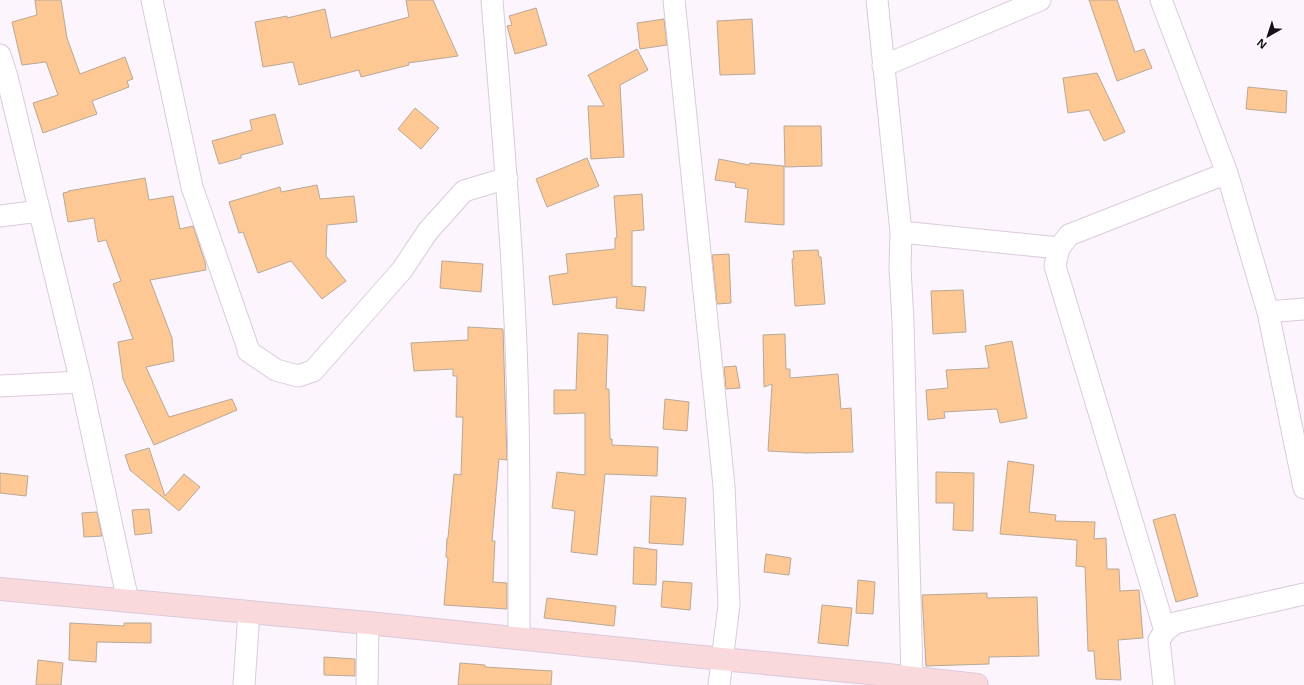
<svg xmlns="http://www.w3.org/2000/svg" width="1304" height="685" viewBox="0 0 1304 685" font-family="'Open Sans',sans-serif">
  <style>
    .building { fill: #fdc893; stroke: #b9a897 }
    .lines { fill: none; stroke-linecap: round; stroke-linejoin: round }
    .street-casing { stroke: #dbcadc; stroke-width: 23 }
    .secondary-casing { stroke: #dbcadc; stroke-width: 24 }
    .street { stroke: #fff; stroke-width: 21 }
    .secondary { stroke: #f9d9dc; stroke-width: 22 }
  </style>
  <rect width="100%" height="100%" fill="#fcf5fd"/>
  <!-- building -->
  <path class="building" d="M 35,0 L 61,0 L 67,38 L 80,74 L 125,57 L 133,79 L 127,81 L 129,87 L 92,101 L 97,114 L 43,133 L 33,103 L 58,95 L 46,62 L 22,65 L 12,22 L 37,15 Z
    M 406,0 L 433,0 L 458,56 L 408,63 L 409,65 L 361,77 L 359,70 L 299,85 L 293,62 L 263,67 L 255,22 L 287,16 L 287,18 L 325,9 L 331,38 L 409,17 Z
    M 1089,0 L 1117,0 L 1135,52 L 1144,49 L 1152,68 L 1117,81 Z
    M 536,8 L 547,45 L 515,54 L 507,26 L 512,25 L 509,16 Z
    M 664,19 L 667,45 L 640,49 L 637,23 Z
    M 752,19 L 755,74 L 720,75 L 717,21 Z
    M 637,49 L 648,70 L 620,85 L 624,157 L 591,159 L 588,106 L 604,106 L 588,75 Z
    M 1097,73 L 1125,132 L 1104,141 L 1089,110 L 1068,113 L 1063,78 Z
    M 1248,87 L 1287,91 L 1286,113 L 1246,109 Z
    M 415,108 L 439,128 L 421,149 L 398,129 Z
    M 275,114 L 283,144 L 241,155 L 241,158 L 219,164 L 212,141 L 252,130 L 250,120 Z
    M 784,126 L 821,126 L 822,166 L 785,167 Z
    M 587,158 L 599,186 L 547,207 L 536,179 Z
    M 719,159 L 749,165 L 750,163 L 784,166 L 784,225 L 745,222 L 748,189 L 735,187 L 736,183 L 715,180 Z
    M 145,178 L 149,200 L 173,196 L 180,229 L 193,226 L 205,262 L 206,270 L 150,280 L 172,338 L 174,361 L 146,367 L 169,417 L 232,399 L 237,410 L 154,445 L 123,379 L 118,342 L 133,339 L 113,284 L 121,281 L 106,240 L 98,242 L 94,218 L 68,222 L 63,193 L 68,192 L 68,191 Z
    M 317,185 L 320,199 L 354,196 L 357,222 L 327,225 L 326,256 L 346,281 L 322,299 L 291,261 L 258,273 L 243,232 L 239,233 L 229,202 L 280,187 L 281,192 Z
    M 642,194 L 644,230 L 632,231 L 632,286 L 646,287 L 644,311 L 616,308 L 617,297 L 553,305 L 549,276 L 568,273 L 566,254 L 615,249 L 615,238 L 617,238 L 614,196 Z
    M 818,250 L 819,257 L 821,257 L 825,304 L 795,306 L 792,259 L 794,259 L 793,251 Z
    M 729,254 L 731,303 L 717,304 L 712,255 Z
    M 442,261 L 483,264 L 481,292 L 440,288 Z
    M 963,290 L 966,332 L 933,334 L 931,291 Z
    M 468,327 L 503,329 L 507,460 L 499,459 L 492,541 L 495,541 L 493,582 L 507,583 L 507,609 L 444,605 L 448,558 L 446,557 L 447,538 L 448,538 L 454,474 L 461,475 L 463,417 L 456,417 L 457,376 L 453,376 L 453,369 L 414,371 L 411,343 L 468,340 Z
    M 578,333 L 608,335 L 606,389 L 609,389 L 610,439 L 612,439 L 612,445 L 658,447 L 657,476 L 605,474 L 597,555 L 571,552 L 575,511 L 552,508 L 557,472 L 585,475 L 585,413 L 554,414 L 554,390 L 576,390 Z
    M 785,334 L 786,369 L 790,369 L 790,378 L 838,374 L 841,409 L 851,408 L 853,452 L 806,453 L 768,451 L 772,384 L 764,387 L 763,335 Z
    M 1012,341 L 1027,418 L 1000,423 L 997,409 L 944,412 L 945,418 L 928,420 L 926,390 L 948,388 L 946,370 L 989,368 L 985,346 Z
    M 736,366 L 740,388 L 726,389 L 724,367 Z
    M 665,399 L 689,402 L 687,431 L 663,429 Z
    M 149,448 L 165,496 L 184,474 L 200,487 L 179,511 L 130,470 L 125,455 Z
    M 1008,461 L 1034,465 L 1029,512 L 1056,515 L 1055,521 L 1095,522 L 1094,539 L 1106,538 L 1107,569 L 1119,569 L 1120,591 L 1139,590 L 1143,638 L 1118,640 L 1121,680 L 1096,679 L 1094,651 L 1088,651 L 1085,567 L 1076,566 L 1077,540 L 1000,534 Z
    M 936,472 L 974,473 L 973,531 L 953,530 L 954,503 L 936,503 Z
    M 0,473 L 28,476 L 26,496 L 0,493 Z
    M 651,496 L 686,498 L 683,545 L 649,543 Z
    M 149,509 L 152,533 L 135,535 L 132,510 Z
    M 97,512 L 102,536 L 84,537 L 82,513 Z
    M 1175,514 L 1198,596 L 1176,602 L 1153,520 Z
    M 634,547 L 657,550 L 656,585 L 633,584 Z
    M 766,554 L 791,558 L 789,575 L 764,572 Z
    M 858,580 L 875,582 L 873,614 L 856,613 Z
    M 663,581 L 692,583 L 690,610 L 661,607 Z
    M 987,593 L 987,598 L 1037,597 L 1039,656 L 989,657 L 989,664 L 926,666 L 922,595 Z
    M 547,598 L 616,606 L 614,626 L 544,618 Z
    M 822,605 L 852,608 L 848,646 L 818,643 Z
    M 70,623 L 124,626 L 124,623 L 151,623 L 151,643 L 97,642 L 96,662 L 69,660 Z
    M 324,657 L 355,659 L 355,676 L 324,675 Z
    M 38,660 L 63,663 L 61,685 L 36,685 Z
    M 460,663 L 485,665 L 485,667 L 552,671 L 551,685 L 458,685 Z"/>
  <g class="lines">
    <defs>
      <path id="street" d="M 152,0 L 192,187 L 249,351 L 248,351 L 276,370 L 298,376 L 313,371 L 402,270 L 428,231 L 464,191 L 507,178
        M 492,0 C 500,100 509,200 514,301 C 520,413 519,526 519,638
        M 674,0 L 724,486 L 729,605 L 719,685
        M 877,0 L 901,232 L 900,268 L 903,322 L 912,678
        M 1161,0 L 1227,173 L 1268,312 L 1304,488
        M 0,55 L 7,77 L 81,382 L 128,601
        M 883,66 L 1040,0
        M 0,216 L 39,211
        M 901,232 L 1059,248
        M 1268,312 L 1304,309
        M 0,386 L 81,382
        M 1165,631 L 1055,266 L 1059,248 L 1069,235 L 1227,173
        M 244,685 L 249,612
        M 367,685 L 368,623
        M 1164,685 L 1159,640 L 1165,631 L 1175,623 L 1304,594"/>
      <path id="secondary" d="M 0,589 L 368,623 L 722,659 L 879,674 L 977,685"/>
    </defs>
    <!-- street casing -->
    <use href="#street" class="street-casing"/>
    <!-- secondary casing -->
    <use href="#secondary" class="secondary-casing"/>
    <!-- street -->
    <use href="#street" class="street"/>
    <!-- secondary -->
    <use href="#secondary" class="secondary"/>
  </g>
  <!-- north arrow -->
  <g transform="translate(1268 36) rotate(219)" stroke="#ffffff" stroke-width="3" paint-order="stroke">
  <path d="M0-3L7 15L0 10L-7 15Z" fill="#171118"/>
  <text y="-6" font-size="11" font-weight="bold" text-anchor="middle" fill="#171118">N</text>
  </g>
</svg>
